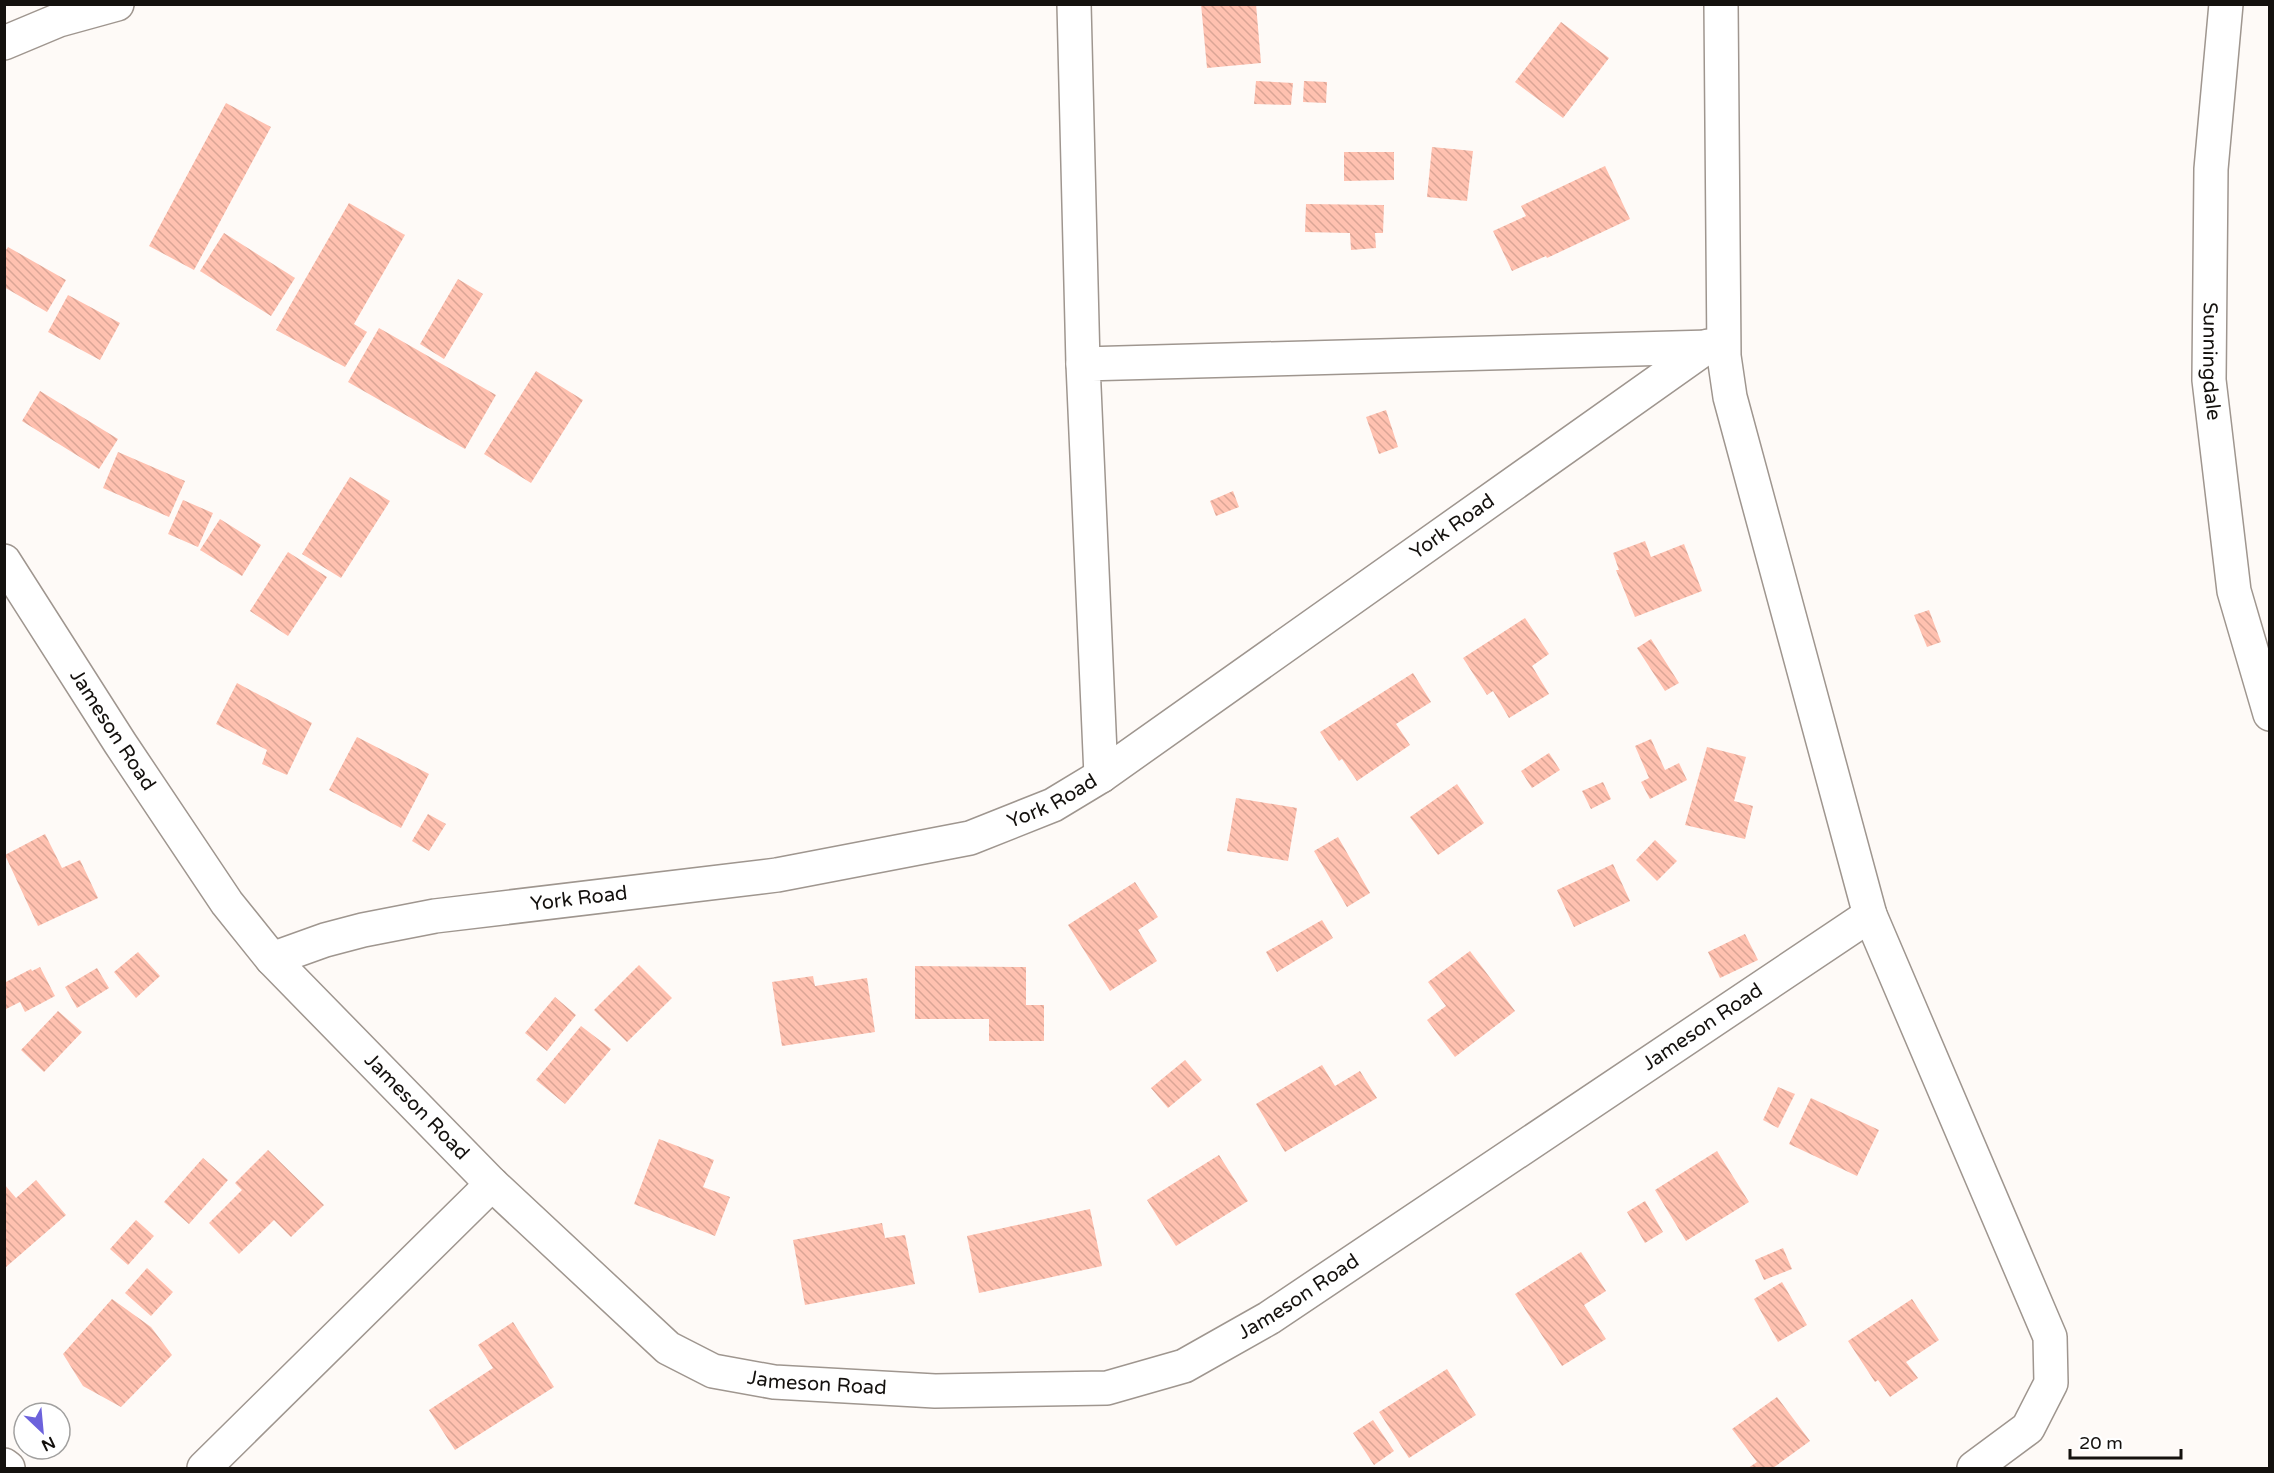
<svg xmlns="http://www.w3.org/2000/svg" width="2274" height="1473" viewBox="0 0 2274 1473" font-family="'Varela Round',sans-serif">
  <style>
    .building { fill: url(#building-back-hatch) }
    .lines { fill: none; stroke-linecap: round; stroke-linejoin: round }
    .minor-casing { stroke: #9f968f; stroke-width: 36 }
    .minor { stroke: #fff; stroke-width: 33 }
    .labels { text-anchor: middle; dominant-baseline: central; stroke-width: 5; stroke-linejoin: round; paint-order: stroke }
    .street-label { font-size: 20px; fill: #14110e; stroke: #fff }
  </style>
  <defs>
    <pattern id="building-back-hatch" width="6" height="6" patternUnits="userSpaceOnUse" patternTransform="scale(1.5)"><rect width="6" height="6" fill="#ffc1b0"/><path d="M-1 5l2 2M0 0l6 6M5-1l2 2" fill="none" stroke="#daa596"/></pattern>
  </defs>
  <rect width="100%" height="100%" fill="#fefaf7"/>
  <!-- building -->
  <path class="building" d="M 1201,4 L 1256,4 L 1261,63 L 1207,68 Z
    M 1561,22 L 1609,58 L 1563,118 L 1515,82 Z
    M 1256,81 L 1293,83 L 1291,105 L 1254,104 Z
    M 1304,81 L 1327,82 L 1326,103 L 1303,102 Z
    M 226,103 L 271,127 L 194,270 L 149,246 Z
    M 1432,147 L 1473,151 L 1467,201 L 1427,197 Z
    M 1344,152 L 1394,152 L 1394,180 L 1344,181 Z
    M 1605,166 L 1630,219 L 1547,258 L 1546,256 L 1512,271 L 1493,231 L 1526,216 L 1521,206 Z
    M 349,203 L 405,235 L 354,324 L 367,332 L 345,367 L 276,330 Z
    M 1306,204 L 1384,205 L 1383,233 L 1375,233 L 1376,248 L 1351,250 L 1350,233 L 1305,232 Z
    M 224,233 L 295,278 L 271,316 L 200,271 Z
    M 8,247 L 66,280 L 47,312 L 4,287 L 4,253 Z
    M 458,279 L 483,294 L 444,359 L 420,344 Z
    M 68,295 L 120,323 L 100,360 L 48,332 Z
    M 379,328 L 496,395 L 465,449 L 348,382 Z
    M 536,371 L 583,400 L 531,483 L 484,454 Z
    M 40,391 L 118,439 L 99,469 L 22,421 Z
    M 1386,410 L 1398,447 L 1379,454 L 1366,417 Z
    M 118,452 L 185,481 L 169,517 L 103,488 Z
    M 350,477 L 390,501 L 341,578 L 302,554 Z
    M 1233,491 L 1239,507 L 1216,516 L 1210,501 Z
    M 183,500 L 213,513 L 198,547 L 168,534 Z
    M 220,519 L 261,545 L 242,576 L 200,550 Z
    M 1645,541 L 1651,557 L 1684,544 L 1702,591 L 1635,617 L 1616,570 L 1619,570 L 1613,553 Z
    M 288,552 L 327,577 L 288,636 L 250,611 Z
    M 1929,610 L 1941,642 L 1927,647 L 1914,615 Z
    M 1525,618 L 1549,654 L 1532,666 L 1549,694 L 1509,718 L 1493,691 L 1487,695 L 1463,658 Z
    M 1651,639 L 1679,683 L 1665,691 L 1637,648 Z
    M 1413,673 L 1431,702 L 1396,724 L 1410,745 L 1357,781 L 1342,759 L 1339,761 L 1320,732 Z
    M 237,683 L 312,723 L 287,775 L 262,764 L 267,750 L 216,724 Z
    M 357,737 L 429,774 L 401,828 L 329,790 Z
    M 1651,739 L 1665,770 L 1679,763 L 1687,780 L 1650,799 L 1641,782 L 1649,778 L 1635,746 Z
    M 1707,747 L 1746,757 L 1734,801 L 1753,806 L 1745,839 L 1685,825 Z
    M 1549,753 L 1560,770 L 1532,788 L 1521,771 Z
    M 1603,782 L 1611,799 L 1591,809 L 1582,791 Z
    M 1457,784 L 1484,823 L 1438,855 L 1410,817 Z
    M 1236,798 L 1297,808 L 1288,861 L 1227,851 Z
    M 428,814 L 446,824 L 429,851 L 412,841 Z
    M 45,834 L 62,868 L 80,860 L 98,898 L 38,926 L 5,855 Z
    M 1338,837 L 1370,893 L 1347,907 L 1314,851 Z
    M 1655,840 L 1677,861 L 1657,881 L 1636,860 Z
    M 1613,864 L 1630,901 L 1574,927 L 1557,890 Z
    M 1135,882 L 1158,917 L 1138,930 L 1157,961 L 1110,991 L 1068,925 Z
    M 1322,920 L 1333,938 L 1277,972 L 1266,952 Z
    M 1745,934 L 1758,960 L 1720,978 L 1708,952 Z
    M 1470,951 L 1515,1011 L 1455,1057 L 1427,1020 L 1446,1006 L 1428,982 Z
    M 138,952 L 160,976 L 136,998 L 114,972 Z
    M 639,965 L 672,998 L 627,1042 L 594,1010 Z
    M 915,966 L 1026,967 L 1026,1005 L 1044,1005 L 1044,1041 L 989,1041 L 989,1019 L 915,1019 Z
    M 40,967 L 55,996 L 25,1012 L 20,1002 L 4,1010 L 4,983 L 31,969 L 32,971 Z
    M 97,968 L 109,988 L 77,1008 L 65,987 Z
    M 813,976 L 815,986 L 867,978 L 875,1032 L 782,1046 L 772,982 Z
    M 555,997 L 576,1015 L 547,1051 L 525,1033 Z
    M 58,1011 L 82,1032 L 44,1072 L 21,1050 Z
    M 581,1026 L 611,1049 L 565,1104 L 536,1080 Z
    M 1185,1060 L 1202,1080 L 1168,1108 L 1151,1088 Z
    M 1322,1065 L 1335,1086 L 1360,1071 L 1377,1098 L 1285,1152 L 1256,1104 Z
    M 1778,1087 L 1795,1094 L 1778,1128 L 1763,1120 Z
    M 1811,1098 L 1879,1130 L 1857,1176 L 1789,1144 Z
    M 659,1139 L 714,1160 L 703,1187 L 730,1197 L 715,1236 L 634,1204 Z
    M 268,1150 L 324,1205 L 291,1237 L 274,1220 L 239,1254 L 209,1223 L 242,1190 L 235,1183 Z
    M 1717,1151 L 1749,1202 L 1686,1241 L 1655,1190 Z
    M 1219,1155 L 1248,1201 L 1176,1246 L 1147,1200 Z
    M 203,1158 L 228,1180 L 189,1224 L 164,1202 Z
    M 36,1180 L 66,1215 L 6,1267 L 4,1265 L 4,1184 L 16,1198 Z
    M 1645,1201 L 1663,1232 L 1645,1243 L 1627,1212 Z
    M 1090,1209 L 1102,1266 L 979,1293 L 967,1236 Z
    M 136,1220 L 154,1236 L 128,1265 L 110,1249 Z
    M 882,1223 L 885,1238 L 905,1235 L 915,1284 L 805,1305 L 793,1240 Z
    M 1783,1248 L 1792,1269 L 1764,1280 L 1755,1260 Z
    M 1581,1252 L 1606,1291 L 1584,1305 L 1606,1339 L 1562,1366 L 1515,1294 Z
    M 147,1268 L 173,1292 L 151,1316 L 125,1293 Z
    M 1782,1282 L 1807,1325 L 1778,1342 L 1754,1299 Z
    M 112,1299 L 151,1327 L 172,1355 L 121,1407 L 83,1386 L 63,1354 Z
    M 1912,1299 L 1939,1340 L 1906,1362 L 1918,1378 L 1890,1397 L 1878,1380 L 1875,1382 L 1848,1341 Z
    M 513,1322 L 554,1387 L 455,1450 L 429,1410 L 493,1368 L 478,1345 Z
    M 1447,1369 L 1476,1415 L 1409,1458 L 1379,1412 Z
    M 1777,1397 L 1810,1441 L 1773,1468 L 1748,1468 L 1757,1462 L 1732,1429 Z
    M 1373,1420 L 1394,1451 L 1374,1465 L 1353,1433 Z"/>
  <g class="lines">
    <defs>
      <g id="minor">
        <path d="M 1074,4 L 1083,364"/>
        <path d="M 1721,4 L 1724,356 L 1730,397 L 1870,915 L 2050,1337 L 2051,1383 L 2028,1428 L 1974,1468"/>
        <path id="s1" d="M 2226,4 L 2211,169 L 2209,380 L 2234,591 L 2270,714"/>
        <path d="M 4,43 L 59,20 L 117,4"/>
        <path id="s2" d="M 4,561 L 120,743 L 227,903 L 272,959 L 492,1184 L 668,1348 L 713,1371 L 774,1382 L 935,1391 L 1107,1388 L 1184,1366 L 1269,1318 L 1870,915"/>
        <path d="M 1101,776 L 1083,364 L 1710,347"/>
        <path id="s3" d="M 272,959 L 325,940 L 363,930 L 435,916 L 777,875 L 970,838 L 1053,805 L 1101,776 L 1708,346"/>
        <path d="M 4,1465 L 8,1468"/>
        <path d="M 204,1468 L 492,1184"/>
      </g>
    </defs>
    <!-- minor casing -->
    <use href="#minor" class="minor-casing"/>
    <!-- minor -->
    <use href="#minor" class="minor"/>
  </g>
  <g class="labels">
    <!-- street labels -->
    <g class="street-label">
      <text stroke="none"><textPath href="#s1" startOffset="358">Sunningdale</textPath></text>
      <text stroke="none"><textPath href="#s3" startOffset="1286">York Road</textPath></text>
      <text stroke="none"><textPath href="#s2" startOffset="201">Jameson Road</textPath></text>
      <text stroke="none"><textPath href="#s3" startOffset="800">York Road</textPath></text>
      <text stroke="none"><textPath href="#s3" startOffset="314">York Road</textPath></text>
      <text stroke="none"><textPath href="#s2" startOffset="2181">Jameson Road</textPath></text>
      <text stroke="none"><textPath href="#s2" startOffset="687">Jameson Road</textPath></text>
      <text stroke="none"><textPath href="#s2" startOffset="1695">Jameson Road</textPath></text>
      <text stroke="none"><textPath href="#s2" startOffset="1191">Jameson Road</textPath></text>
    </g>
  </g>
  <!-- border -->
  <rect width="2274" height="1473" fill="none" stroke="#14110e" stroke-width="12"/>
  <!-- north arrow -->
  <g transform="translate(42 1431) rotate(154)"><circle r="28" fill="#ffffff" stroke="#a1a09f" stroke-width="1.5"/>
  <path d="M0-4.5L10 22L0 15L-10 22Z" fill="#6c62dc"/>
  <text y="-9" font-size="16" font-weight="bold" text-anchor="middle" fill="#14110e">N</text>
  </g>
  <!-- scale -->
  <path d="M2070 1449v9h111v-9" fill="none" stroke="#14110e" stroke-width="3"/>
  <text x="2079" y="1449" font-size="18" fill="#14110e" stroke="#ffffff" stroke-width="4.5" paint-order="stroke">20 m</text>
</svg>
